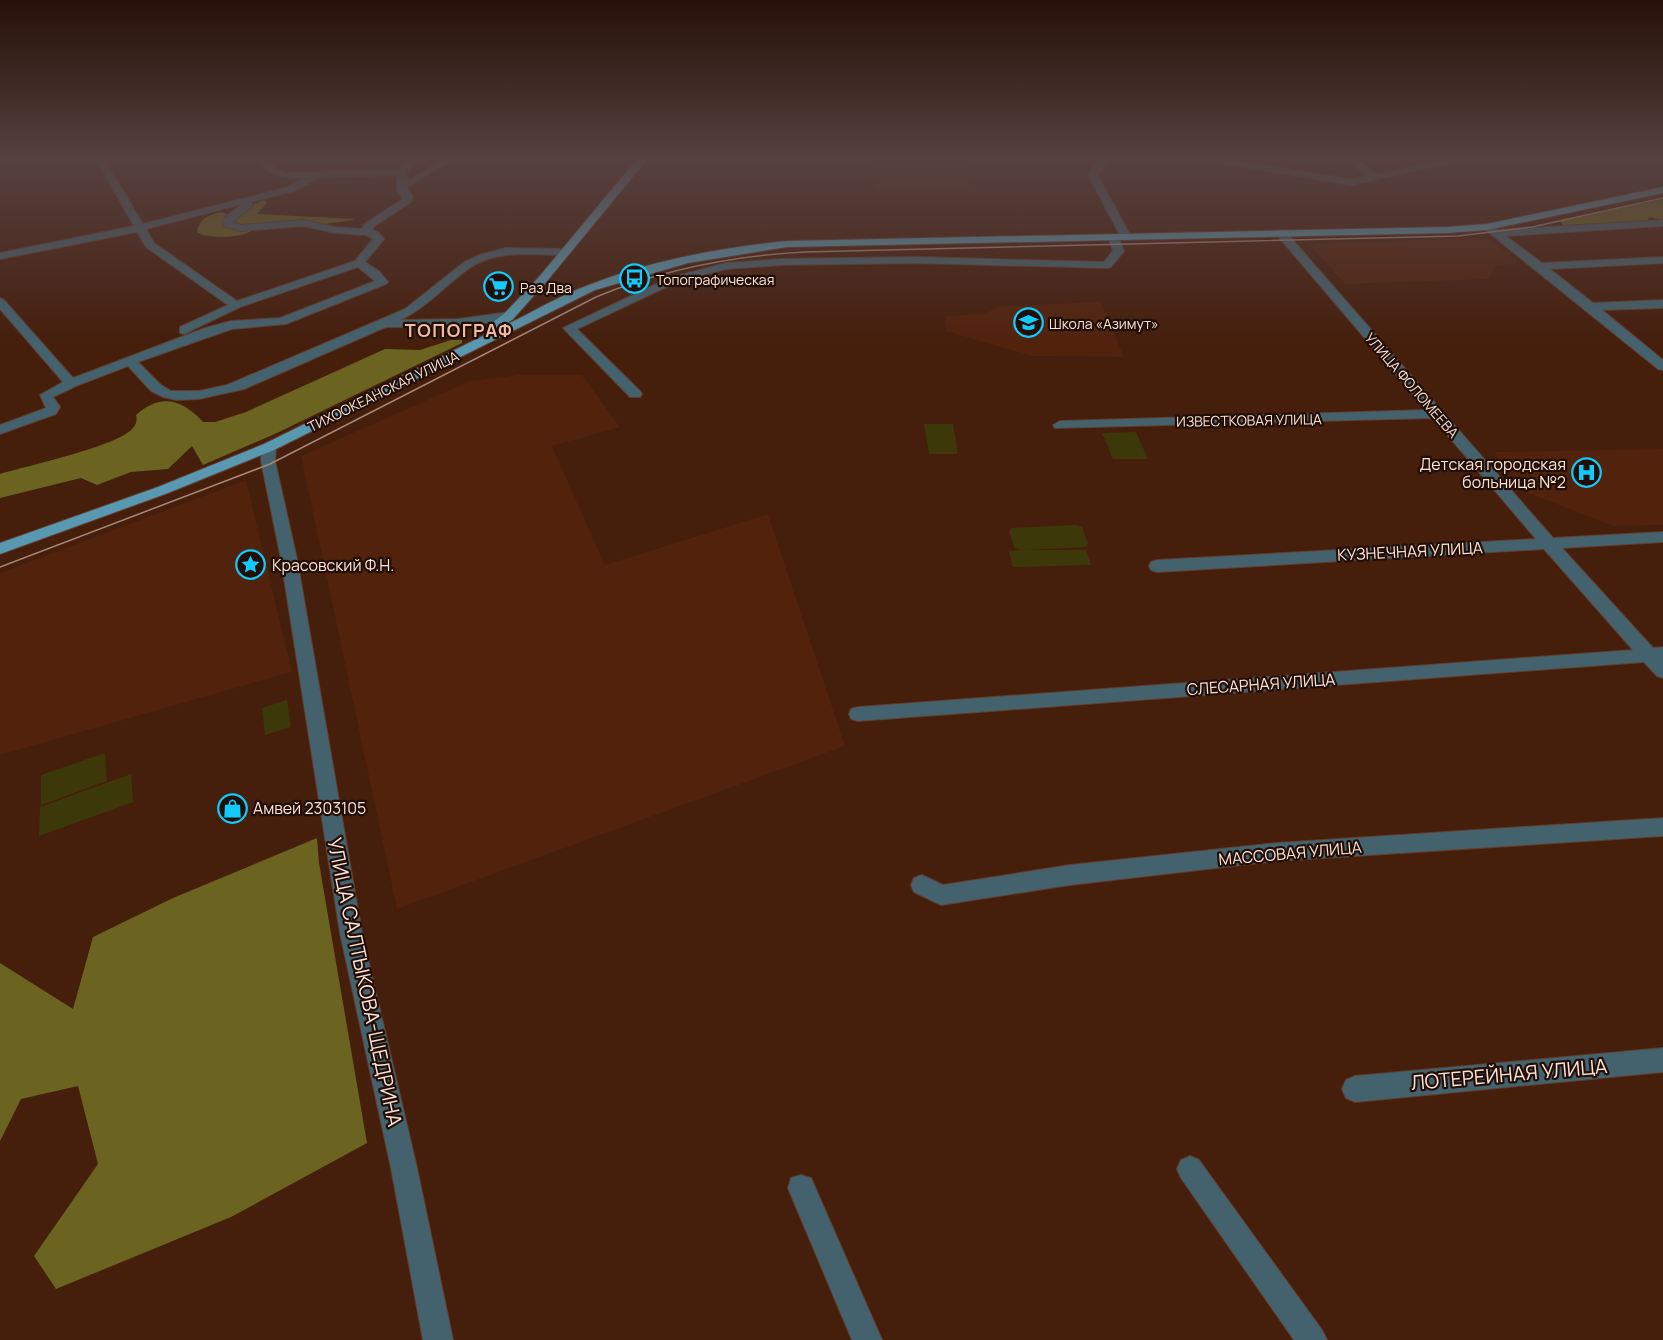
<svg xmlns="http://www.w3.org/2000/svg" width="1663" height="1340" viewBox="0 0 1663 1340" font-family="Manrope,sans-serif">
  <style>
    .built { fill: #51220c }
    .green { fill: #3d380a }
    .forest { fill: #6a6420 }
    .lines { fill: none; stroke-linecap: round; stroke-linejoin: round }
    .minor-casing { stroke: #623d2c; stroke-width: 2 }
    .major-casing { stroke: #623d2c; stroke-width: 2 }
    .minor { fill: #44626e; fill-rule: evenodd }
    .major { fill: #5898b0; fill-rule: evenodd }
    .tram { stroke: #a88779; stroke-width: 1.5 }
    .labels { text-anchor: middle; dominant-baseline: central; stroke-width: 4.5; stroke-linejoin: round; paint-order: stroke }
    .far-poi-label { font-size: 14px; fill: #fde2d7; stroke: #200e07; text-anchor: start }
    .far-street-label { font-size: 14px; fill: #fde2d7; stroke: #200e07 }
    .poi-label { font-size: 16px; fill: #fde2d7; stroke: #200e07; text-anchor: start }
    .street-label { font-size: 16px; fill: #fde2d7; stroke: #200e07 }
    .far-district-label { font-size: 18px; font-weight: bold; letter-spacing: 1.5px; fill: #efbba6; stroke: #200e07 }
    .near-street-label { font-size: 20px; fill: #fde2d7; stroke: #200e07 }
  </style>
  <rect width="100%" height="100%" fill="#451e0c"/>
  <!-- built -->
  <path class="built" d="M 870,157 L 963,157 L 976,196 L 877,197 Z
    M 1487,238 L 1518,263 L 1497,265 L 1489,279 L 1346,284 L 1308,244 Z
    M 1101,302 L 1124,357 L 1032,356 L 946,331 L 945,316 L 984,314 L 1001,306 Z
    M 518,375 L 582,375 L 620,427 L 552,446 L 605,565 L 768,514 L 845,746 L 397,909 L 301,456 L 470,381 Z
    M 1663,449 L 1663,525 L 1613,526 L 1528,493 L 1494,452 Z
    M 246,480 L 292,672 L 0,755 L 0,573 Z"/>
  <!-- green -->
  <path class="green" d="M 924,424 L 953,424 L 958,454 L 929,454 Z
    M 1136,432 L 1148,459 L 1113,459 L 1102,433 Z
    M 1076,525 L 1082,527 L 1088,543 L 1086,547 L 1025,550 L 1086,550 L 1091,565 L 1013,567 L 1009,551 L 1021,550 L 1014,547 L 1009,531 L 1012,528 Z
    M 287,700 L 291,727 L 265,735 L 262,708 Z
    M 105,753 L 107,781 L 41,805 L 41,775 Z
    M 131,774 L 133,802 L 39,836 L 40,807 Z"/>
  <!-- forest -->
  <path class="forest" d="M 1663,199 L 1663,220 L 1649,217 L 1647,223 L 1563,225 L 1560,221 Z
    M 265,200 L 267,203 L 257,214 L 355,219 C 338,225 247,230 233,223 L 231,220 L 253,204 Z
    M 222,212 L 228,215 L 223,222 L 225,225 L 251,231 C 242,238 206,239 197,232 C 199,219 210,214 222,212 Z
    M 451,340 L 462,340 L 462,343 L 277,433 L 203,465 L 192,446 L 168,469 L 131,472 L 97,485 L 81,478 L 0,498 L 0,474 C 26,466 119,446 133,428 C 137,423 137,420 136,415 C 161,393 182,399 203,422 L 215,422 L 246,412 L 385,349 L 420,350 Z
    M 317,838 L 319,863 L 367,1143 L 231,1217 L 56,1289 L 34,1256 L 98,1164 L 78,1086 L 21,1099 L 0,1141 L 0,963 L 73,1009 L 93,937 L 173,898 Z"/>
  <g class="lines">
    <defs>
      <path id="minor" d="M 95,157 L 103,157 L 143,224 L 288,187 L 303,178 C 280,179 270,177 257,157 L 266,157 L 275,168 L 286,173 L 398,169 L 412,157 L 421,157 L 406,173 L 408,181 L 446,157 L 457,157 L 407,187 L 413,197 L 411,202 L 373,227 L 373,230 L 378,232 L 384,239 L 365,262 L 379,271 L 388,282 L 386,284 L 286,324 L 232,329 L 138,362 L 161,385 L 171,391 L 199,391 L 227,385 L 405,309 L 463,263 L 479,255 L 506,248 L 566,249 L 571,252 L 566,255 C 534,255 499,249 471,267 C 446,284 427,308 400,320 L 458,319 L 509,312 L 513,313 L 513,319 L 458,327 L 386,327 L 244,389 L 199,399 L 177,400 L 163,397 L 151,391 L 128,366 L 76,386 L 53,397 L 60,407 L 56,414 L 0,434 L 0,425 L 46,408 L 40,395 L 63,382 L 0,309 L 0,298 L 4,300 L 73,378 L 205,328 L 231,321 L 280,318 L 375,281 L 358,267 L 240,307 L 184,334 L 180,333 L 180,327 L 228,305 L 146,247 L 137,232 L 0,259 L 0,253 L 134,226 ZM 397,175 L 397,191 L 403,199 L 364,224 L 362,229 L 335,227 L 303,220 L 241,225 L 232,222 L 252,207 L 253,205 L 250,202 L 294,191 L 318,178 ZM 242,204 L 223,219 L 224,226 L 240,231 L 303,226 L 335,233 L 366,235 L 373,239 L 355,261 L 237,301 L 154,243 L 146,229 Z
        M 1101,157 L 1110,157 L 1098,175 L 1131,237 L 1130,239 L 1126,240 L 1121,237 L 1088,175 Z
        M 1195,157 L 1215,157 L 1351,179 L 1368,176 L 1343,157 L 1353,157 L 1378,174 L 1461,157 L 1478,157 L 1351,185 L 1200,160 Z
        M 1663,220 L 1663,226 L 1506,236 L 1542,263 L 1663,257 L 1663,263 L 1550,269 L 1593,303 L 1663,300 L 1663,308 L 1602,310 L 1663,360 L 1663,370 L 1658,369 L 1482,227 L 1487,224 L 1498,230 Z
        M 1281,230 L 1285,231 L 1553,538 L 1663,532 L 1663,542 L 1562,548 L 1653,648 L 1663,647 L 1663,678 L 1657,676 L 1644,662 L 858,721 L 851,719 L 849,714 L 851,709 L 858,707 L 1633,650 L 1544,549 L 1157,572 L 1151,570 L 1149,566 L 1151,562 L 1157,560 L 1536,539 L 1433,418 L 1055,428 L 1053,425 L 1060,421 L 1426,410 L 1277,235 L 1277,231 Z
        M 1113,234 L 1118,237 L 1124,251 L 1111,267 L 1107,268 L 917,263 L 781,265 L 726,269 L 677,282 L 577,329 L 640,391 L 642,394 L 640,397 L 630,397 L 563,328 L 669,278 L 726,263 L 781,259 L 917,257 L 1104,262 L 1113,251 L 1108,237 Z
        M 269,443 L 276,447 L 275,461 L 297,559 L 362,933 L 417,1168 L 453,1340 L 423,1340 L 391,1168 L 340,933 L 281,559 L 261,461 L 262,447 Z
        M 1663,818 L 1663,836 L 1277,861 L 1070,885 L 941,905 L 914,892 L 911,885 L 914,878 L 922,875 L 943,885 L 1070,865 L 1277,843 Z
        M 1663,1048 L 1663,1072 L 1355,1102 L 1346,1098 L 1342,1089 L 1346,1080 L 1355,1076 Z
        M 1190,1156 L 1199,1160 L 1322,1330 L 1327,1340 L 1294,1340 L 1181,1178 L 1177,1169 L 1181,1160 Z
        M 801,1175 L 811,1178 L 882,1340 L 852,1340 L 788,1188 L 791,1178 Z"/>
      <path id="major" d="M 639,157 L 649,157 L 547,281 L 513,319 L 502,327 C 531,313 559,296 589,285 C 652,260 720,248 787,241 L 1447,227 L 1487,224 L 1663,187 L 1663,193 L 1487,230 L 1447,233 L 787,247 L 688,263 L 595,290 L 274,450 L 168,493 L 0,554 L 0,543 L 158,487 L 264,444 L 491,332 L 486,329 L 488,326 L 505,313 L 539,277 Z"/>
    </defs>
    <!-- minor casing -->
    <use href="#minor" class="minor-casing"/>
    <!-- major casing -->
    <use href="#major" class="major-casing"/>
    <!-- minor -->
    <use href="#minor" class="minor"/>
    <!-- major -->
    <use href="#major" class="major"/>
    <!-- tram -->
    <path class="tram" d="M 0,567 L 270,464 L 596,297 C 664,269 732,256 805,252 L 1458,236 L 1532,227 L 1663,198"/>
  </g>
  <!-- sky -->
  <linearGradient id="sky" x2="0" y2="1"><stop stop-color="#261007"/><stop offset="0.46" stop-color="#564140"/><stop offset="1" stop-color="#564140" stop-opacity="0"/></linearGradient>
  <rect width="1663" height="344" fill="url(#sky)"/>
  <!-- icons -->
  <defs>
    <symbol id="bus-ring" viewBox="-11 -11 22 22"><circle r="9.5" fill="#200e07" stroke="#12cafb" stroke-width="1.5"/><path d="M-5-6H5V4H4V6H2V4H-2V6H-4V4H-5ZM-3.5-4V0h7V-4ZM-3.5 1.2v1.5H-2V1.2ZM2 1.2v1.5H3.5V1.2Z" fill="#12cafb"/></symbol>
    <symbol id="supermarket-ring" viewBox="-11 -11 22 22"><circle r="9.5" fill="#200e07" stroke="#12cafb" stroke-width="1.5"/><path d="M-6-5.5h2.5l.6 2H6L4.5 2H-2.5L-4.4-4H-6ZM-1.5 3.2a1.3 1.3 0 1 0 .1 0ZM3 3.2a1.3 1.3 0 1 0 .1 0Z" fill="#12cafb"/></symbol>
    <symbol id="school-ring" viewBox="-11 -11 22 22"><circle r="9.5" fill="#200e07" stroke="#12cafb" stroke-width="1.5"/><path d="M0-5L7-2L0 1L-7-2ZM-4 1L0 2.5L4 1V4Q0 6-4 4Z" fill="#12cafb"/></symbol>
    <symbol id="hospital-ring" viewBox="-11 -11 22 22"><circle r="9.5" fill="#200e07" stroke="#12cafb" stroke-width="1.5"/><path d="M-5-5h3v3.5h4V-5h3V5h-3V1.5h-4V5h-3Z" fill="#12cafb"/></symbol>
    <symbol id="sight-ring" viewBox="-11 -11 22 22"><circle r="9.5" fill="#200e07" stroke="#12cafb" stroke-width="1.5"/><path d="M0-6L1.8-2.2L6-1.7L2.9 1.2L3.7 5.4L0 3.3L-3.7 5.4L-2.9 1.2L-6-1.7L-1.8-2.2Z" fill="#12cafb"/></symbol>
    <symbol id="shop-ring" viewBox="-11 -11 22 22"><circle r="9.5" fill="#200e07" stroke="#12cafb" stroke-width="1.5"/><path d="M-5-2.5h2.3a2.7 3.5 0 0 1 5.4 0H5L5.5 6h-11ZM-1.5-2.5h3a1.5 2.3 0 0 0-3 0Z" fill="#12cafb"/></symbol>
  </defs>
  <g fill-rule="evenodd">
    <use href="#bus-ring" x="618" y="262" width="33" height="33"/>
    <use href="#supermarket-ring" x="482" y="270" width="33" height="33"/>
    <use href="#school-ring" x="1012" y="306" width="33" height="33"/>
    <use href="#hospital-ring" x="1570" y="456" width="33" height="33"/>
    <use href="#sight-ring" x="234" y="548" width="33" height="33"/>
    <use href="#shop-ring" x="216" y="792" width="33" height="33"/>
  </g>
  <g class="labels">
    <!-- far-poi labels -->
    <g class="far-poi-label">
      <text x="656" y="279">Топографическая</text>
      <text x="520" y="287">Раз Два</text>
      <text x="1049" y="323">Школа «Азимут»</text>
    </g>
    <!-- far-street labels -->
    <g class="far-street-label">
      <text transform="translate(1412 385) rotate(49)">УЛИЦА ФОЛОМЕЕВА</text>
      <text transform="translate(383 391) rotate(-26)">ТИХООКЕАНСКАЯ УЛИЦА</text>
      <text transform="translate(1249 420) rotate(-1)">ИЗВЕСТКОВАЯ УЛИЦА</text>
    </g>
    <!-- poi labels -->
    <g class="poi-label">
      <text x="1566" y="464" text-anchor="end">Детская городская<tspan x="1566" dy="18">больница №2</tspan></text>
      <text x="272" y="565">Красовский Ф.Н.</text>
      <text x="253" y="808">Амвей 2303105</text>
    </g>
    <!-- street labels -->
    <g class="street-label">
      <text transform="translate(1410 551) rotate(-3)">КУЗНЕЧНАЯ УЛИЦА</text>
      <text transform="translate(1261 684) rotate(-4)">СЛЕСАРНАЯ УЛИЦА</text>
      <text transform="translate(1290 853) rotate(-5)">МАССОВАЯ УЛИЦА</text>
    </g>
    <!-- far-district labels -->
    <g class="far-district-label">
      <text x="459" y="330">ТОПОГРАФ</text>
    </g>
    <!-- near-street labels -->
    <g class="near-street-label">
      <text transform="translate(365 982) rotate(78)">УЛИЦА САЛТЫКОВА-ЩЕДРИНА</text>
      <text transform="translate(1509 1074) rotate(-5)">ЛОТЕРЕЙНАЯ УЛИЦА</text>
    </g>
  </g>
</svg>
